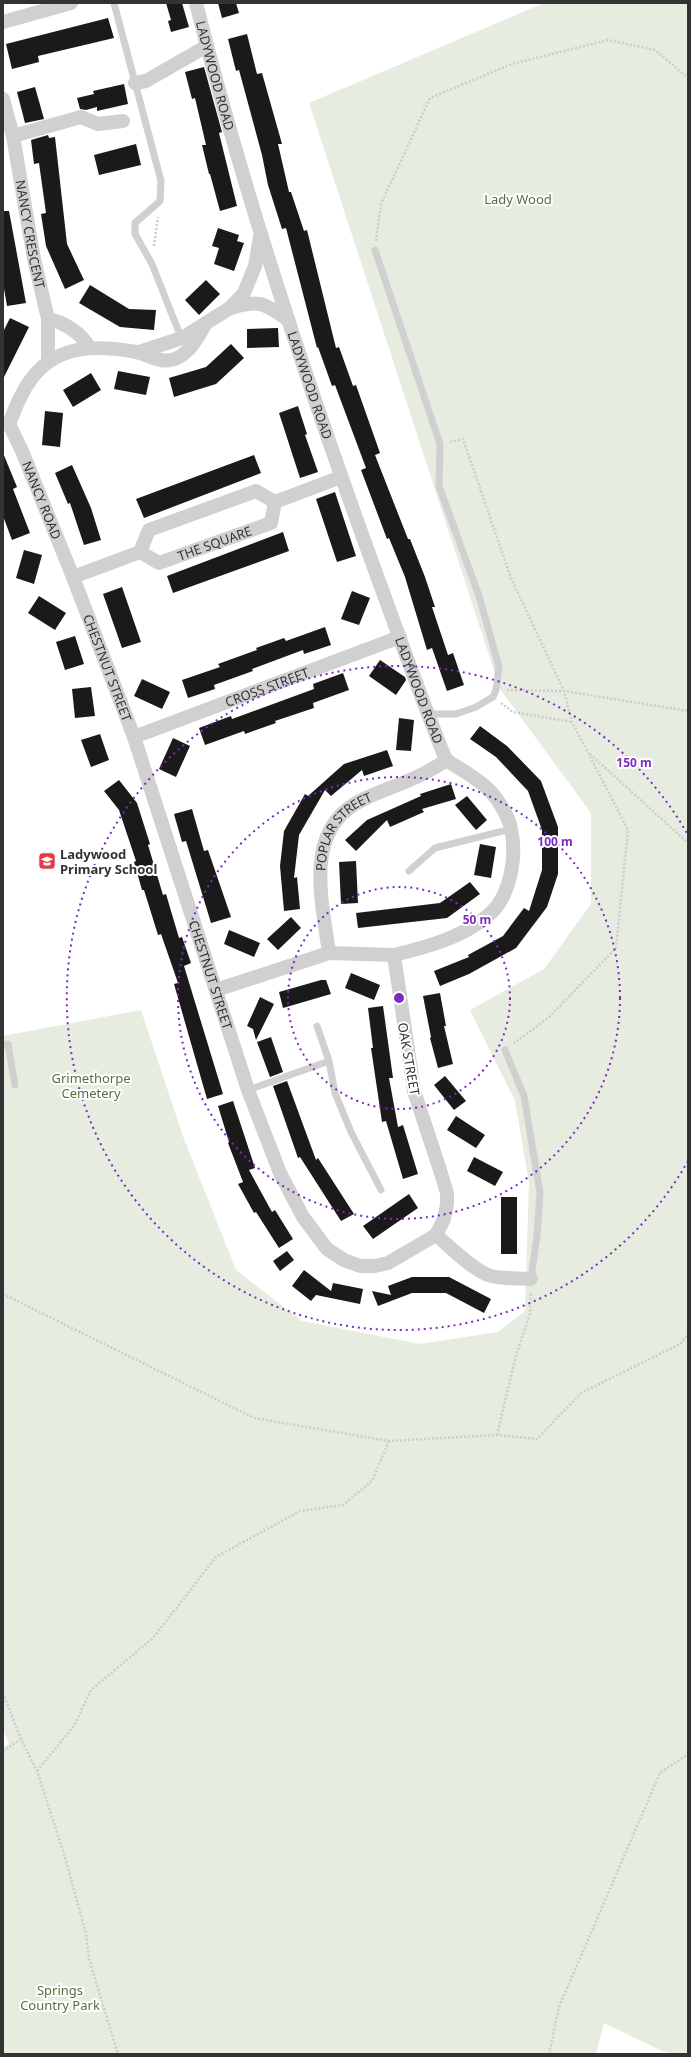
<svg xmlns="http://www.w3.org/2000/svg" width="691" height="2057" viewBox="0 0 691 2057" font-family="'Noto Sans',sans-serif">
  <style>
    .green { fill: #e6ecdf }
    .building { fill: #1a1a1a }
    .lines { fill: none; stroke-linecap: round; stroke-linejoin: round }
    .path { stroke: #cdcdcd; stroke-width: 2.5; stroke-dasharray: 2 2; stroke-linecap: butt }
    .service { stroke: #d0d0d0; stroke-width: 7 }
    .minor { stroke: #d0d0d0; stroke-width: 14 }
    .ring { fill: none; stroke: #7b2cbf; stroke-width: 2; stroke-dasharray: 2 4 }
    .labels { text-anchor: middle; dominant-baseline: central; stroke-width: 4; stroke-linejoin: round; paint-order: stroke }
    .street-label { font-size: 13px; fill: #333; stroke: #fff }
    .park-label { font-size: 13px; fill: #56703f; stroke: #fff }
    .poi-label { font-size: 13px; font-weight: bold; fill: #333; stroke: #fff; text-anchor: start }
    .centre { fill: #7b2cbf; stroke: #fff; stroke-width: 2 }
    .ring-label { font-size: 12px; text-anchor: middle; font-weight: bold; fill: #7b2cbf; stroke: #fff; stroke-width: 4; stroke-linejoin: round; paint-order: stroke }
  </style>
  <rect width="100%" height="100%" fill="#fff"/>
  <!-- green -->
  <path class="green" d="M 544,3 L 688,3 L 688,2054 L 672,2054 L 662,2051 L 604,2023 L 596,2054 L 3,2054 L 3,1747 L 9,1744 L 3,1729 L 3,1036 L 141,1010 L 184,1139 L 236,1270 L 302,1321 L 420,1344 L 498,1332 L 525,1311 L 529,1183 L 515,1101 L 470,1010 L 544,969 L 591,904 L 591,813 L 500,689 L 309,103 Z"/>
  <!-- building -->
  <path class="building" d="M 166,3 L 182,3 L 189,27 L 171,32 L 168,21 L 171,20 Z
    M 218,3 L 236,3 L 239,13 L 222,18 Z
    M 108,18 L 114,38 L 38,56 L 39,62 L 12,69 L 6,44 Z
    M 247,34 L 257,74 L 262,73 L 282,144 L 278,144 L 289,192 L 291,192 L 304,231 L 307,230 L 336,348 L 339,347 L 353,386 L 356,385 L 380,453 L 375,455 L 408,539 L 410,539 L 425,577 L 435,607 L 432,607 L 448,655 L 453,653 L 464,685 L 447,691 L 432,648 L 427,650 L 405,577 L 389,538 L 387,539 L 361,470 L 366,468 L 335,385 L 332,386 L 318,347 L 317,348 L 286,228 L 282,229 L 268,185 L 262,155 L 239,70 L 236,71 L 228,39 Z
    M 204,67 L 222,132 L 219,133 L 237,206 L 220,211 L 210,174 L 209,174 L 202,145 L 206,145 L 195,98 L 192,99 L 185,72 Z
    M 124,84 L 128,104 L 97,111 L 97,107 L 86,110 L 80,109 L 77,98 L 94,94 L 93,91 Z
    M 35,87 L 44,119 L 25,123 L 17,92 Z
    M 48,135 L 49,138 L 55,137 L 67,244 L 84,280 L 65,289 L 46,246 L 41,214 L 46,213 L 39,163 L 34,164 L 31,140 Z
    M 136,144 L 141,165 L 99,175 L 94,155 Z
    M 3,211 L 9,211 L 26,303 L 7,306 L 3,283 Z
    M 218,228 L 239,235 L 237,241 L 244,243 L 234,271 L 214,264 L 219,248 L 212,246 Z
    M 206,280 L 220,294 L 199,315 L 185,300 Z
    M 90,285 L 129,309 L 156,310 L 154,330 L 120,327 L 79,303 Z
    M 10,318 L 29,327 L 3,379 L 3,332 Z
    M 278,328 L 279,347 L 247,348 L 247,329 Z
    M 231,344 L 244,358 L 216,384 L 174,397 L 169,378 L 206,367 Z
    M 118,371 L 150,377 L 146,395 L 114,389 Z
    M 91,373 L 101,390 L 73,407 L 63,390 Z
    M 298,406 L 307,434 L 305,435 L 318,472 L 300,478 L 279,413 Z
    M 45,411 L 63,413 L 60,447 L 42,445 Z
    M 3,453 L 17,487 L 13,489 L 30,533 L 12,540 L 3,516 Z
    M 254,455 L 261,473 L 144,518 L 136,499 Z
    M 72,465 L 91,508 L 101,540 L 84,545 L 70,503 L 68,504 L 55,473 Z
    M 335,492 L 356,556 L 337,562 L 316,499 Z
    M 283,532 L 289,551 L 173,593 L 167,576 Z
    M 24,550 L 42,555 L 34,584 L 16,578 Z
    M 122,587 L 141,642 L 122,648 L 103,594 Z
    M 352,591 L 370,598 L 359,625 L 341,619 Z
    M 39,596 L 66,613 L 55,630 L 28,613 Z
    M 325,627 L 331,645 L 304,654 L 303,650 L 252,669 L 253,671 L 214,685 L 215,689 L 188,698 L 182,680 L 220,667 L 218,664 L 257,650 L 256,648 L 284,638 L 286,641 Z
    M 75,636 L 84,664 L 65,670 L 56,642 Z
    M 380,660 L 405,677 L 406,680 L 396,695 L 369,676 Z
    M 343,673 L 349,690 L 313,703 L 314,708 L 275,721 L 276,723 L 245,734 L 244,731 L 205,745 L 199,728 L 231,716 L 232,719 L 314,689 L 313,684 Z
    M 142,679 L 170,692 L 162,709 L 134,696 Z
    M 91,687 L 95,716 L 75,718 L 72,689 Z
    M 399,718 L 414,720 L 411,751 L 396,750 Z
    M 480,726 L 507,746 L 541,781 L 558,827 L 558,874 L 547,907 L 516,948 L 469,974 L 440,986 L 434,971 L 469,957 L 468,955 L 503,936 L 524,908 L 529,911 L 542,870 L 542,830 L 528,791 L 496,757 L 470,739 Z
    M 100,734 L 109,760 L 91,767 L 81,740 Z
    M 173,738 L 190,746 L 176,777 L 159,769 Z
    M 387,750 L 393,766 L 364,776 L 362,770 L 331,796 L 325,790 L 299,835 L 294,878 L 297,877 L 300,909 L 284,911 L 280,866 L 284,831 L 305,794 L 308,796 L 344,764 Z
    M 119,780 L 137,803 L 150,844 L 148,845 L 163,895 L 166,894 L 179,938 L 182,937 L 191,963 L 184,966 L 223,1094 L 207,1099 L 174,984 L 178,983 L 161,934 L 158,935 L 144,890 L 142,890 L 134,862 L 136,861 L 119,810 L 104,791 Z
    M 451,784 L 456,799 L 422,809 L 424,812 L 390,827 L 387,820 L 356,851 L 345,840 L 367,820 L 421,796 L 420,794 Z
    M 467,796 L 487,820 L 476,830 L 455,805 Z
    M 192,809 L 204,851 L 208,850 L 231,917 L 211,923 L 186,841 L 182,842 L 174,814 Z
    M 480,844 L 496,847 L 491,878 L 474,875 Z
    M 356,861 L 358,903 L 341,904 L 339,862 Z
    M 470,882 L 480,894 L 447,918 L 358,928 L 356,913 L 440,903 Z
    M 291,917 L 301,928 L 278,950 L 267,939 Z
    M 229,930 L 260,943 L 254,957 L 224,944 Z
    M 351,973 L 380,985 L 374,1000 L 345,988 Z
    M 321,980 L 326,980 L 331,994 L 283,1008 L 279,992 Z
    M 440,993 L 446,1026 L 444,1026 L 453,1064 L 438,1068 L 430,1038 L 431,1037 L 423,996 Z
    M 260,997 L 274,1004 L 256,1040 L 253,1029 L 247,1026 Z
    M 383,1006 L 393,1078 L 389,1078 L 398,1127 L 403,1125 L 418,1174 L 403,1179 L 386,1121 L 382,1122 L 371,1048 L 373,1048 L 368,1008 Z
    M 271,1037 L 283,1072 L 270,1077 L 257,1042 Z
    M 445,1076 L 466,1101 L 454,1110 L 434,1085 Z
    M 287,1081 L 316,1160 L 318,1158 L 354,1214 L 341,1221 L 300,1157 L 298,1158 L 273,1086 Z
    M 233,1101 L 255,1168 L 249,1170 L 272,1212 L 275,1210 L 293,1239 L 279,1248 L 256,1212 L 254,1213 L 238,1184 L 243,1182 L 228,1143 L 229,1142 L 218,1106 Z
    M 456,1116 L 485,1135 L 476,1148 L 447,1130 Z
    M 474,1157 L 503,1172 L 495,1186 L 467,1171 Z
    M 409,1194 L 418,1208 L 373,1239 L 363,1226 Z
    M 501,1197 L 517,1197 L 517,1254 L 501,1254 Z
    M 287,1251 L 294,1260 L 280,1271 L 273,1261 Z
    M 304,1270 L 331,1291 L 333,1283 L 363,1289 L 360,1304 L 316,1295 L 311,1301 L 292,1286 Z
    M 412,1277 L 449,1277 L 491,1299 L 484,1313 L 446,1293 L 412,1293 L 378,1306 L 372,1291 L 391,1295 L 388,1286 Z"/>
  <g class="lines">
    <!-- path -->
    <path class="path" d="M 376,241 L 381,204 L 430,98 L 512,64 L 608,40 L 655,50 L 688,78
      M 154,246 L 158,217
      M 450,442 L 463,439 L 511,578 L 564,691 L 572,722 L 628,830 L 616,948 L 549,1017 L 513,1044
      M 507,690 L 564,691 L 688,711
      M 501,703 L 513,712 L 572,722
      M 590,754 L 688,843
      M 3,1294 L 254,1418 L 389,1441 L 497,1435 L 537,1439 L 581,1393 L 680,1344 L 688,1334
      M 497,1435 L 516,1355 L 530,1314 L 531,1293
      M 3,1693 L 21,1739 L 37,1771 L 64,1854 L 86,1934 L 89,1959 L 118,2054
      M 3,1751 L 21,1739
      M 37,1771 L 74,1726 L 91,1690 L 153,1638 L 216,1557 L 300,1511 L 343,1505 L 372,1481 L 389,1441
      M 549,2054 L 559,2007 L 660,1773 L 688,1754"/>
    <!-- service -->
    <path class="service" d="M 114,3 L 161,181 L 160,201 L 135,223 L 135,234 L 152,264 L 182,340
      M 375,250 L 440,444 L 439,486 L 479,596 L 499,667 L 496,690 L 493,697 L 476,707 L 456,714 L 428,714
      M 409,871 L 435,848 L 511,829
      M 317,1026 L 329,1061 L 335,1093 L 351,1132 L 381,1190
      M 3,1045 L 8,1044 L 15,1085
      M 505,1050 L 524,1096 L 540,1193 L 537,1236 L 531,1279
      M 248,1090 L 329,1061"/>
    <!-- minor -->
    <g class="minor">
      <path id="s1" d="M 196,3 C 244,194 306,380 373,565 C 397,630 420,696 446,760"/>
      <path d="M 3,22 L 71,3"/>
      <path d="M 135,83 L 146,81 L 207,46"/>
      <path id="s2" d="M 3,99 L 13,136 L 34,259 L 48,319 L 48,361"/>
      <path d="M 13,136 L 81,117 L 98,124 L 123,121"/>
      <path d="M 231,308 C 259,300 263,302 287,319"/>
      <path d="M 48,319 C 64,322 81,333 89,347"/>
      <path d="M 139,352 L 182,338 L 230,308 L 244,293 L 255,266 L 260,237"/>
      <path d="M 3,424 L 9,424 C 13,415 16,405 21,396 C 45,346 88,343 136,352 C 148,354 159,363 171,360 C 189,356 198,337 206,323"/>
      <path id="s3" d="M 9,424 L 22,451 L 73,577 L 134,737 L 248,1090 L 280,1173 L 303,1217 L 327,1249 L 344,1260 L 360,1266 L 375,1266 L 388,1263 L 436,1235 L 444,1219 L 447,1204 L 447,1193 L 440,1170 L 414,1091 L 394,955 C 427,947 465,937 491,913 C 511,894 517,855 511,829 C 509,817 498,799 489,790 C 477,778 461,769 446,760"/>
      <path id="s4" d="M 140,552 L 159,563 L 271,523 L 275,502"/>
      <path d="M 73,577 L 140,552 L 149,530 L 256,491 L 275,502 L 341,477"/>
      <path id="s5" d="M 134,737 L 400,637"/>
      <path id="s6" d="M 329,953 C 322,900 302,827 364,799 C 392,786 422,778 446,760"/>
      <path d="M 216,990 L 329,953 L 394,955"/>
      <path d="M 436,1235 C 449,1246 475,1272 491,1276 C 504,1279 518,1278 531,1279"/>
    </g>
  </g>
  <!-- distance rings -->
  <g class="ring">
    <circle cx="399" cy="998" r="111"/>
    <circle cx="399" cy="998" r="221"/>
    <path d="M688 1161A332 332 0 1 1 688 835"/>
  </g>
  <!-- icons -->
  <defs>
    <symbol id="school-square" viewBox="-11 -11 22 22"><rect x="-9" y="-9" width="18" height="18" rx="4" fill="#e63946" stroke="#fff"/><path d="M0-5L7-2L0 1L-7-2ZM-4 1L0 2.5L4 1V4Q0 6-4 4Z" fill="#fff"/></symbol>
  </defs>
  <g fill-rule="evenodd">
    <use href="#school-square" x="37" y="851" width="20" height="20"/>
  </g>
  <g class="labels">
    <!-- street labels -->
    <g class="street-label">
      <text stroke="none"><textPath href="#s1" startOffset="75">LADYWOOD ROAD</textPath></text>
      <text stroke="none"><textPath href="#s2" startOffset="138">NANCY CRESCENT</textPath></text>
      <text stroke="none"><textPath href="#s1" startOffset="399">LADYWOOD ROAD</textPath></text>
      <text stroke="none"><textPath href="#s3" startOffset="83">NANCY ROAD</textPath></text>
      <text stroke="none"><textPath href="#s4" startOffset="81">THE SQUARE</textPath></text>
      <text stroke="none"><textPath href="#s3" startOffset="263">CHESTNUT STREET</textPath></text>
      <text stroke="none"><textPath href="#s5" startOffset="142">CROSS STREET</textPath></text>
      <text stroke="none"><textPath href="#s1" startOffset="723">LADYWOOD ROAD</textPath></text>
      <text stroke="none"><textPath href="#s6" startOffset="131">POPLAR STREET</textPath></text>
      <text stroke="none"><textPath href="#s3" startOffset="587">CHESTNUT STREET</textPath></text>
      <text transform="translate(409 1059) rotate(80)">OAK STREET</text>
    </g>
    <!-- park labels -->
    <g class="park-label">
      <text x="518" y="199">Lady Wood</text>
      <text x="91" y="1078">Grimethorpe<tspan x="91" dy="15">Cemetery</tspan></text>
      <text x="60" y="1990">Springs<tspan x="60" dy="15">Country Park</tspan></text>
    </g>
    <!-- poi labels -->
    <g class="poi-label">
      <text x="60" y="854">Ladywood<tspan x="60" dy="15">Primary School</tspan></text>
    </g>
  </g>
  <circle cx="399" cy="998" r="6" class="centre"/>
  <g class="ring-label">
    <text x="634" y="767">150 m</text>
    <text x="555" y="846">100 m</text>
    <text x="477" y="924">50 m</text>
  </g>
  <!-- border -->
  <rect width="691" height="2057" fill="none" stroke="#333333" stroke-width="8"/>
</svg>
